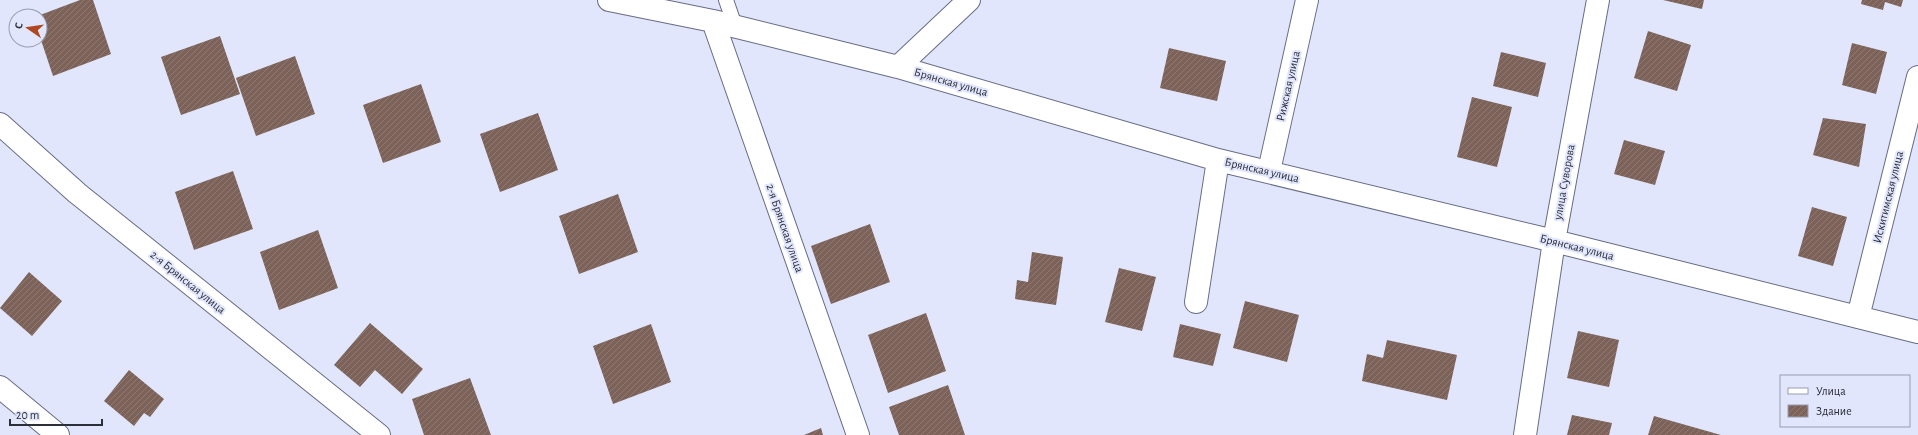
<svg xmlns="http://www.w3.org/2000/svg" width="1918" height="435" viewBox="0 0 1918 435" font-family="'Alegreya Sans',sans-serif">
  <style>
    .building { fill: url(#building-hatch) }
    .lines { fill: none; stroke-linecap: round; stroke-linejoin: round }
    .lane-casing { stroke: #686c84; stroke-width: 16 }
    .street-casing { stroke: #686c84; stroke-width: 24 }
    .lane { stroke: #fff; stroke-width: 14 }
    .street { stroke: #fff; stroke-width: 22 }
    .labels { text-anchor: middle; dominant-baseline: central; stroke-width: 4; stroke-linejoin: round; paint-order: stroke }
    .street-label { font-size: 12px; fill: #2c2e38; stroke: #e1e6fc }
  </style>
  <defs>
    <pattern id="building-hatch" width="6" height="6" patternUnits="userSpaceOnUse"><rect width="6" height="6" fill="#7c6258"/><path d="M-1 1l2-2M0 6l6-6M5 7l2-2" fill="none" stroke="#8d7a73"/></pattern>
  </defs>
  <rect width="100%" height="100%" fill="#e1e6fc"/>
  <!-- building -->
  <path class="building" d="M 80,0 L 93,0 L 111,54 L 53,76 L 40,37 L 40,15 Z
    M 1663,0 L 1704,0 L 1702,9 Z
    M 1862,0 L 1903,0 L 1901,7 L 1885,2 L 1883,10 L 1861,4 Z
    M 1648,31 L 1691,45 L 1677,91 L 1634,78 Z
    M 220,36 L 240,94 L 181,115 L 161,57 Z
    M 1852,43 L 1887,52 L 1876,94 L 1842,85 Z
    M 1169,48 L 1226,61 L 1217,101 L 1160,88 Z
    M 1501,52 L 1546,63 L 1538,97 L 1493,86 Z
    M 295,56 L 315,114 L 256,136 L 236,78 Z
    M 421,84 L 441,142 L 383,163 L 363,105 Z
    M 1472,97 L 1512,107 L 1497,167 L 1457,157 Z
    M 538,113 L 558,170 L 500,192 L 480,134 Z
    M 1823,118 L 1866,124 L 1859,167 L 1813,155 Z
    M 1624,140 L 1665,151 L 1655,185 L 1614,174 Z
    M 233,171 L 253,229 L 194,250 L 175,192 Z
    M 618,194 L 638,252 L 579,274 L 559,216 Z
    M 1812,207 L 1847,217 L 1833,266 L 1798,256 Z
    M 870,224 L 890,282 L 831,304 L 811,246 Z
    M 318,230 L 338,288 L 279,310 L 260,252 Z
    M 1032,252 L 1063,257 L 1056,305 L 1015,299 L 1017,280 L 1028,282 Z
    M 1119,268 L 1156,277 L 1142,331 L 1105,322 Z
    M 29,272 L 62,301 L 32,336 L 0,308 Z
    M 1245,301 L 1299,315 L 1287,362 L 1233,348 Z
    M 926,313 L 946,371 L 888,393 L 868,335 Z
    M 370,323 L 423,369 L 402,394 L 375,370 L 360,387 L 334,365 Z
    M 651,324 L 671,382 L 613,404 L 593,346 Z
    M 1180,324 L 1221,334 L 1213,366 L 1173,357 Z
    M 1578,331 L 1619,340 L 1609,387 L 1567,378 Z
    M 1387,340 L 1457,355 L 1447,400 L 1362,381 L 1367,354 L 1383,358 Z
    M 129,370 L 164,399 L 150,417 L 144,413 L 134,426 L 104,401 Z
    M 470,378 L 491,435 L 424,435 L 412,399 Z
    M 948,385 L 965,435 L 899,435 L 889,407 Z
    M 1572,415 L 1612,423 L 1609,435 L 1567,435 Z
    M 1654,416 L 1721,435 L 1648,435 Z
    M 821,428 L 823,435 L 804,435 Z"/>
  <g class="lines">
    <defs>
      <path id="lane" d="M 726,0 L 735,26"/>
      <path id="street" d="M 609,0 L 713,21 L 898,67 L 1218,160 L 1554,241 L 1918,332
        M 713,21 L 858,435
        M 898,67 L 969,0
        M 0,124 L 77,193 L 379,435
        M 1269,171 L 1307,0
        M 1196,302 L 1218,160
        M 1858,317 L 1918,77
        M 0,387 L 58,435
        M 1525,435 L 1554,241 L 1598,0"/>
    </defs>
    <!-- lane casing -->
    <use href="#lane" class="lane-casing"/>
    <!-- street casing -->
    <use href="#street" class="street-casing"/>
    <!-- lane -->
    <use href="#lane" class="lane"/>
    <!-- street -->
    <use href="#street" class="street"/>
  </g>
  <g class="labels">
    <!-- street labels -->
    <g class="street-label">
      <text transform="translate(951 82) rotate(16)">Брянская улица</text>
      <text transform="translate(1288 86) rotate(-77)">Рижская улица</text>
      <text transform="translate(1262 170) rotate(13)">Брянская улица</text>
      <text transform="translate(1564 182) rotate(-80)">улица Суворова</text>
      <text transform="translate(1888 197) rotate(-76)">Искитимская улица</text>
      <text transform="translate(785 228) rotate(71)">2-я Брянская улица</text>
      <text transform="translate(1577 247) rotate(14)">Брянская улица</text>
      <text transform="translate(188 282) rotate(39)">2-я Брянская улица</text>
    </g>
  </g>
  <!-- legend -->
  <rect x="1780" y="375" width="130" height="52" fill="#e1e6fc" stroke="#999cae"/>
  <rect x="1788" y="388" width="20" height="6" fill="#ffffff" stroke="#999cae"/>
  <text x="1816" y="395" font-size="12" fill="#2c2e38">Улица</text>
  <rect x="1788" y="405" width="20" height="12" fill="url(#building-hatch)" stroke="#999cae"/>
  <text x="1816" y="415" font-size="12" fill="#2c2e38">Здание</text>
  <!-- north arrow -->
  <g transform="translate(28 28) rotate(283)"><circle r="19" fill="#e1e6fc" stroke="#999cae"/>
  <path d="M0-3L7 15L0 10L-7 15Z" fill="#af4820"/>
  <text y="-6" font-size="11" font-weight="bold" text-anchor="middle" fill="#2c2e38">С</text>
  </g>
  <!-- scale -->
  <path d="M10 419v6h92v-6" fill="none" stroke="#2c2e38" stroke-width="2"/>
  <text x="16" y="419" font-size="12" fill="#2c2e38" stroke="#e1e6fc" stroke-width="3" paint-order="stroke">20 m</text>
</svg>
